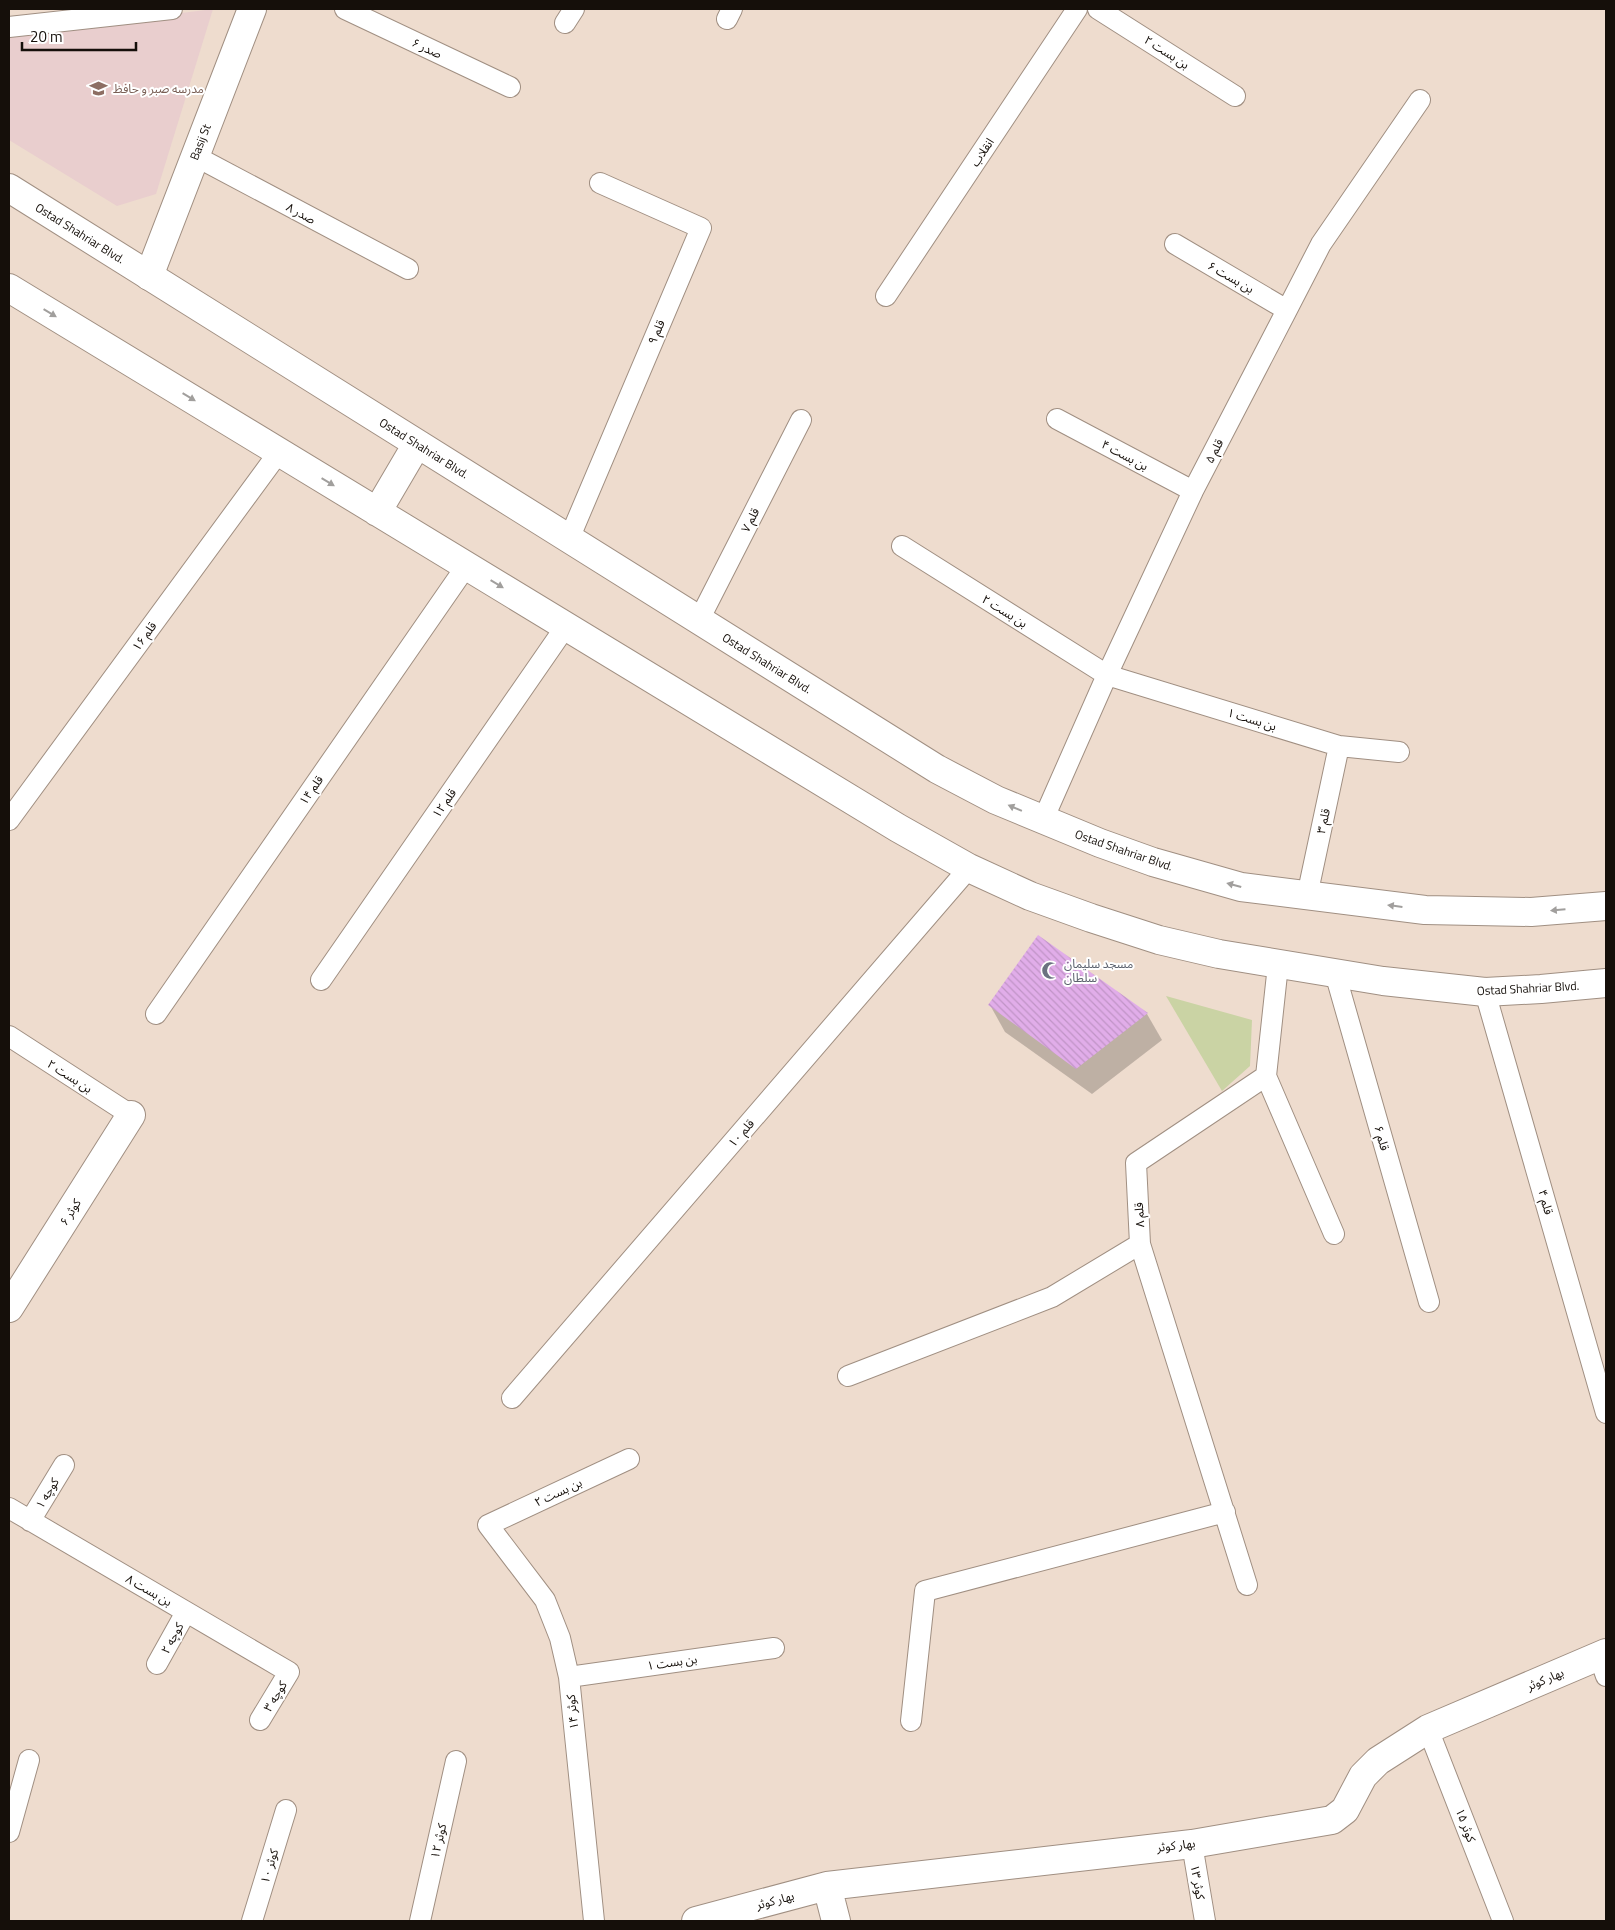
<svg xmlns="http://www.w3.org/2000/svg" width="1615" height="1930" viewBox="0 0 1615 1930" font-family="'Titillium Web','Noto Sans Arabic',sans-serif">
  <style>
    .education { fill: #e9cece }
    .grass { fill: #cad3a4 }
    .shadow { fill: #0003 }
    .building { fill: url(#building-back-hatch) }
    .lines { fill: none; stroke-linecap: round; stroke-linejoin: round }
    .lane-casing { stroke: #a08f82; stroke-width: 22 }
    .street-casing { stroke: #a08f82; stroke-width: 30 }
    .secondary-casing { stroke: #a08f82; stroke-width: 30 }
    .lane { stroke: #fff; stroke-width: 20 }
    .street { stroke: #fff; stroke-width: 28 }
    .secondary { stroke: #fff; stroke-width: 28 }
    .oneway { fill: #a19f9d }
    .labels { text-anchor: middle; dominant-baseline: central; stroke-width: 4; stroke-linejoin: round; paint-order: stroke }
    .street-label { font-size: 12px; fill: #150f0a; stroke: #fff }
    .education-label { font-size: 12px; fill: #785e54; stroke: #fff; text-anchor: start }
    .worship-label { font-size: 12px; fill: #5b616d; stroke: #fff; text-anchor: start }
  </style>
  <defs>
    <pattern id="building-back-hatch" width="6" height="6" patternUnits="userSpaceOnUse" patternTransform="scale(1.25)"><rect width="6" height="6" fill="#e1ade9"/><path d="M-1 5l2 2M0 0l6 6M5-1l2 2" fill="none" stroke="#c094c6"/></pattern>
  </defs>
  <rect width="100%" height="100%" fill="#eedcce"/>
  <!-- education -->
  <path class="education" d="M 213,9 L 156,194 L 117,206 L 9,140 L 9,35 Z"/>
  <!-- grass -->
  <path class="grass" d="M 1166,996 L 1252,1020 L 1250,1066 L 1222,1091 Z"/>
  <!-- shadow -->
  <path class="shadow" d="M 1039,937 L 1147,1014 L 1162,1040 L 1092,1094 L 1005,1032 L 990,1005 Z"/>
  <!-- building -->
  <path class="building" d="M 1038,935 L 1148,1013 L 1076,1069 L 988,1005 Z"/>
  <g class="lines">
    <defs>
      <path id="lane" d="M 345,9 L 510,87
        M 1098,9 L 1235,96
        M 727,19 L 732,9
        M 565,23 L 574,9
        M 9,27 L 172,9
        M 195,156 L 408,269
        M 1175,244 L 1287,310
        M 886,296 L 1077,9
        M 1057,419 L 1193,491
        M 569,539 L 701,228 L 600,183
        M 902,546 L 1107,675 L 1339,746 L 1399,752
        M 699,620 L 801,420
        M 9,820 L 279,452
        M 1043,820 L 1107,675 L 1193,491 L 1287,310 L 1321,244 L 1420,100
        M 1307,896 L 1339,746
        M 1335,973 L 1429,1302
        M 321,980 L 566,626
        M 1485,992 L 1606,1413
        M 156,1014 L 467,565
        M 9,1036 L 131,1115
        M 1266,1076 L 1334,1234
        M 1140,1244 L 1247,1585
        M 848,1376 L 1052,1297 L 1140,1244 L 1136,1163 L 1266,1076 L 1278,965
        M 512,1398 L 969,868
        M 9,1508 L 289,1672 L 260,1720
        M 30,1521 L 64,1465
        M 1599,1656 L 1606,1676
        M 157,1664 L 186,1612
        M 569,1677 L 774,1648
        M 911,1721 L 925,1591 L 1225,1512
        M 1428,1729 L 1503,1921
        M 9,1832 L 29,1760
        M 1192,1844 L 1205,1921
        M 252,1921 L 286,1810
        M 420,1921 L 456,1761
        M 594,1921 L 569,1677 L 560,1638 L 545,1600 L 488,1525 L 629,1459"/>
      <path id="street" d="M 149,276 L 252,9
        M 9,1308 L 131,1115
        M 827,1886 L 836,1921
        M 696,1921 L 827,1886 L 1192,1844 L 1332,1820 L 1345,1810 L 1363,1776 L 1378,1761 L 1428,1729 L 1606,1653"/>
      <path id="secondary" d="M 9,188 L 937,769 L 996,800 L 1100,843 L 1153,862 L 1241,887 L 1425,910 L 1531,912 L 1606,906
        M 9,288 L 898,828 L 969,868 L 1030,896 L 1091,918 L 1159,940 L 1219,954 L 1383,981 L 1485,992 L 1541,989 L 1606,983
        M 377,512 L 417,444"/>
    </defs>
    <!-- lane casing -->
    <use href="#lane" class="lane-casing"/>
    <!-- street casing -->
    <use href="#street" class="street-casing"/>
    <!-- secondary casing -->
    <use href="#secondary" class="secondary-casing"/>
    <!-- lane -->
    <use href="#lane" class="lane"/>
    <!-- street -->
    <use href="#street" class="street"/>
    <!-- secondary -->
    <use href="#secondary" class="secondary"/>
  </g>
  <!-- one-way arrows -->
  <defs><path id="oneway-solid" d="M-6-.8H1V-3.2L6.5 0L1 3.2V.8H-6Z" transform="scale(1.25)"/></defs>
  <g class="oneway">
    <use href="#oneway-solid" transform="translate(50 313) rotate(31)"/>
    <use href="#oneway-solid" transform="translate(189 397) rotate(31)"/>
    <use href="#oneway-solid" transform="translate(328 482) rotate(31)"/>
    <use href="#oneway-solid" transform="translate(497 584) rotate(31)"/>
    <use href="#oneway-solid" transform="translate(1015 808) rotate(-157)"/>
    <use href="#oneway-solid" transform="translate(1234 885) rotate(-165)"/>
    <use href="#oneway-solid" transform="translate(1395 906) rotate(-173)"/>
    <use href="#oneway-solid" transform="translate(1558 910) rotate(175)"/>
  </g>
  <!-- icons -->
  <defs>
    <symbol id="school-bare" viewBox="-9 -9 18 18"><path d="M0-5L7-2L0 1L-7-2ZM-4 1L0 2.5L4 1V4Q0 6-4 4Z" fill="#8d6e63" stroke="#fff" stroke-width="2.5" paint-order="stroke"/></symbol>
    <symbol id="mosque-bare" viewBox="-9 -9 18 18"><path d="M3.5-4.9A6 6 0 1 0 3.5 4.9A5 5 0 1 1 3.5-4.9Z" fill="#6b7280" stroke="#fff" stroke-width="2.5" paint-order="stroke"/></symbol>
  </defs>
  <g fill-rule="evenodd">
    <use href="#school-bare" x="86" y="76" width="25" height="25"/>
    <use href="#mosque-bare" x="1038" y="958" width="25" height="25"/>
  </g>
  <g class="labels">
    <!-- street labels -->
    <g class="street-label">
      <text transform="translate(427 48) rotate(25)">صدر ۶</text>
      <text transform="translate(1167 52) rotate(33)">بن بست ۲</text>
      <text transform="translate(200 142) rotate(-69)">Basij St</text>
      <text transform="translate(982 152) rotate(-56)">انقلاب</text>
      <text transform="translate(301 213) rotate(28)">صدر ۸</text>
      <text transform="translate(80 233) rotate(32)">Ostad Shahriar Blvd.</text>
      <text transform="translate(1231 277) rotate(30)">بن بست ۶</text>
      <text transform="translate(656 332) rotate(-67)">قلم ۹</text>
      <text transform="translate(424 448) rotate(32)">Ostad Shahriar Blvd.</text>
      <text transform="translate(1214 451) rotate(-63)">قلم ۵</text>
      <text transform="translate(1125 455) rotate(28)">بن بست ۴</text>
      <text transform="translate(750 520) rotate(-63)">قلم ۷</text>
      <text transform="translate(1005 611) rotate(32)">بن بست ۲</text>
      <text transform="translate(144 636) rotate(-54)">قلم ۱۶</text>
      <text transform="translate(767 663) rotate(32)">Ostad Shahriar Blvd.</text>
      <text transform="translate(1252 719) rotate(17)">بن بست ۱</text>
      <text transform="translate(311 790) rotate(-55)">قلم ۱۴</text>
      <text transform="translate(444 803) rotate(-55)">قلم ۱۲</text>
      <text transform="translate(1323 821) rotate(-78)">قلم ۳</text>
      <text transform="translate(1124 850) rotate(19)">Ostad Shahriar Blvd.</text>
      <text transform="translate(1528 988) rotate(-3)">Ostad Shahriar Blvd.</text>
      <text transform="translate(70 1076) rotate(33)">بن بست ۲</text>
      <text transform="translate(741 1133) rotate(-49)">قلم ۱۰</text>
      <text transform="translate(1382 1138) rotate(74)">قلم ۶</text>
      <text transform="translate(1546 1202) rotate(74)">قلم ۴</text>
      <text transform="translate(70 1212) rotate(-58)">کوثر ۶</text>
      <text transform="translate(1139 1215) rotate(-93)">قلم ۸</text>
      <text transform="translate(558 1492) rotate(-25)">بن بست ۲</text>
      <text transform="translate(47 1493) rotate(-59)">کوچه ۱</text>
      <text transform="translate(149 1590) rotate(30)">بن بست ۸</text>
      <text transform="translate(172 1638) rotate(-61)">کوچه ۲</text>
      <text transform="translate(672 1662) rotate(-8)">بن بست ۱</text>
      <text transform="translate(1545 1679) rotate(-23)">بهار کوثر</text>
      <text transform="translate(275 1696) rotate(-59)">کوچه ۳</text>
      <text transform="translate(572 1712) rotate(-96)">کوثر ۱۴</text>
      <text transform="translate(1466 1825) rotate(69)">کوثر ۱۵</text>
      <text transform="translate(438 1841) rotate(-77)">کوثر ۱۲</text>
      <text transform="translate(1176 1845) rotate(-7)">بهار کوثر</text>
      <text transform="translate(269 1866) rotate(-73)">کوثر ۱۰</text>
      <text transform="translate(1198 1882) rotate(80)">کوثر ۱۳</text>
      <text transform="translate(775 1900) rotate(-15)">بهار کوثر</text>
    </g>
    <!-- education labels -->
    <g class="education-label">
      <text x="113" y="88">مدرسه صبر و حافظ</text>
    </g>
    <!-- worship labels -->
    <g class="worship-label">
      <text x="1064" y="963">مسجد سلیمان<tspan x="1064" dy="14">سلطان</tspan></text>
    </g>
  </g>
  <!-- border -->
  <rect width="1615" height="1930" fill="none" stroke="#150f0a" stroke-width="20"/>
  <!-- scale -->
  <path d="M22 42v8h114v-8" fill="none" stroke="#150f0a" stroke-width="2.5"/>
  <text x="30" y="42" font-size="15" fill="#150f0a" stroke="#ffffff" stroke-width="4" paint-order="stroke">20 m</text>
</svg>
